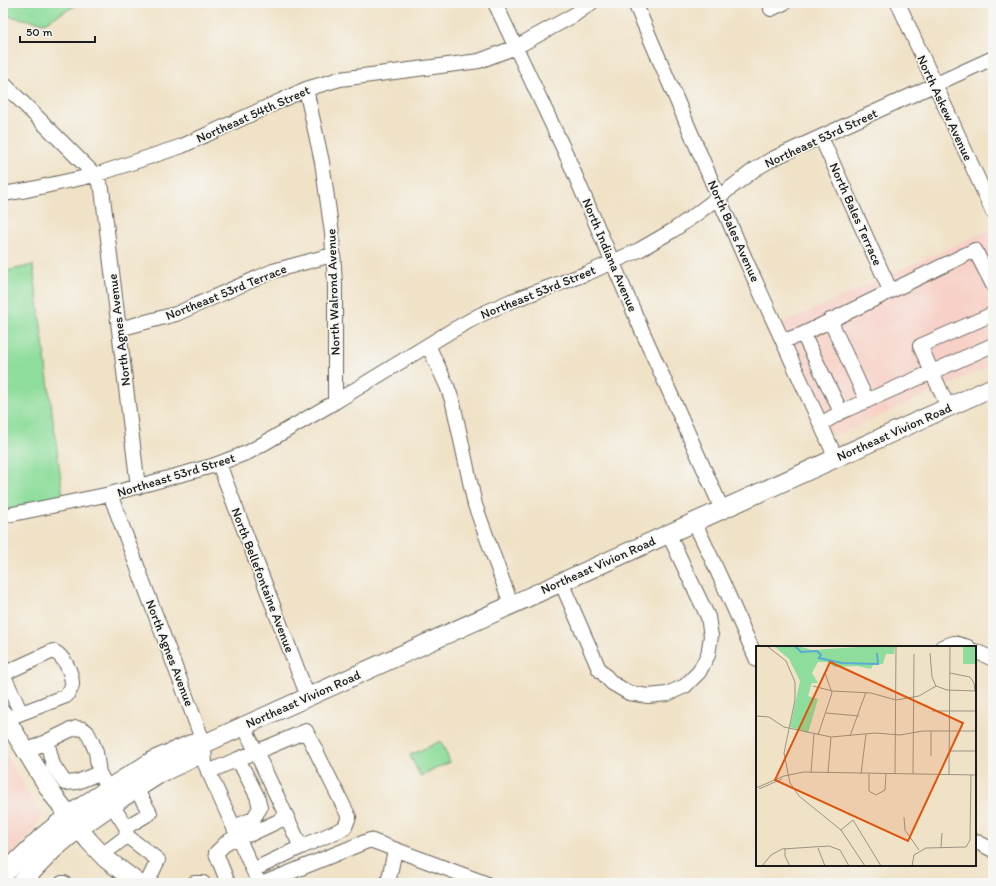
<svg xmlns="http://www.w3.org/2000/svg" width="996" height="886" viewBox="0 0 996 886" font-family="Itim,sans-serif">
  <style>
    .built { fill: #f7d1c7 }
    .green { fill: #8fdd9c; stroke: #567c5c }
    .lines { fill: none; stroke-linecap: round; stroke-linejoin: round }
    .stream { stroke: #59abd4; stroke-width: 3 }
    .minor-casing { stroke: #666158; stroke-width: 16 }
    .major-casing { stroke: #666158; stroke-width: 20 }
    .minor { stroke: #fff; stroke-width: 14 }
    .major { stroke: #fff; stroke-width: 18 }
    .labels { text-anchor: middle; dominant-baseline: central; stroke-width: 3.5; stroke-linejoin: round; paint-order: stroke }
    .street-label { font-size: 13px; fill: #1c1c1c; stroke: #f6f6f2 }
    .inset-river { fill: none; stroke: #59abd4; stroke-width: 2 }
    .inset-road { fill: none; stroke: #9b9383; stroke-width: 1 }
    .view { fill: #de560d; fill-opacity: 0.15; stroke: #de560d; stroke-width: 2 }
    .inset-edge { fill: none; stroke: #1c1c1c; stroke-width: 2 }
  </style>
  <rect width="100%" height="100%" fill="#f6f6f2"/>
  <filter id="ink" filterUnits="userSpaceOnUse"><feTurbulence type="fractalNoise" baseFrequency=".025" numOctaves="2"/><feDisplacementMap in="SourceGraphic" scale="8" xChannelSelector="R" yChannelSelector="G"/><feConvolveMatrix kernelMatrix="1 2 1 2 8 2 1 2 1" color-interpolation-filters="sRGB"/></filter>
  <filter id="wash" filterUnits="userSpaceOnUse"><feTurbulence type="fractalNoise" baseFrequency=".012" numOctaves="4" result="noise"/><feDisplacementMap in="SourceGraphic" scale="16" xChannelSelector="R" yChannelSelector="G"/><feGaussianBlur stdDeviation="0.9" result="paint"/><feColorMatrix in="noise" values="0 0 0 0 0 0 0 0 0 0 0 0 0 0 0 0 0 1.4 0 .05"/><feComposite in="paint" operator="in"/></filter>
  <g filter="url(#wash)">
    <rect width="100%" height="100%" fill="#f0e2c7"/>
    <!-- built -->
    <path class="built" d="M 992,228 L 993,231 L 993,365 L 834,437 L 830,433 L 780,325 Z
      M 3,751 L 42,816 L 28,838 L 3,861 Z"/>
    <!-- green -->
    <path class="green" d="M 3,3 L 80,3 L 44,23 L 3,15 Z
      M 33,265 L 64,504 L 3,513 L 3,272 Z
      M 441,741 L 450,762 L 420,776 L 410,755 Z"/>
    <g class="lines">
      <!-- stream -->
      <path class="stream" d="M 3,5 L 8,3"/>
    </g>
  </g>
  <g filter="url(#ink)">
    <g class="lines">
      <defs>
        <path id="minor" d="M 495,3 L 566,154 L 640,326 L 722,509
          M 635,3 L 743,254 L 836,458
          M 898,3 L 993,212
          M 771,9 L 784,3
          M 3,83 L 95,175 L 102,189 L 138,487
          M 306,89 L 322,162 L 332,233 L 335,285 L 335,402
          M 821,137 L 890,290
          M 3,194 L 27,190 L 95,175 L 182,146 L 306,89 L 340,79 L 479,61 L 516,47 L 574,15 L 591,3
          M 830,320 L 867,401
          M 119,329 L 176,314 L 273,271 L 332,255
          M 803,334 L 975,250 L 993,285
          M 783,341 L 803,334 L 841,412 L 821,424
          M 428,345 L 447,386 L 453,403 L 475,505 L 511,604
          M 948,407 L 932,372 L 993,345
          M 841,412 L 932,372 L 920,346 L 993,314
          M 219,464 L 308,697
          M 110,494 L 204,744 L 205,764 L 259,883
          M 3,516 L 110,494 L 212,466 L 249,452 L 335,402 L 451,331 L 480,315 L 511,301 L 588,273 L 639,250 L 672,231 L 695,215 L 754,170 L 772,159 L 993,58
          M 694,522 C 717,567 736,614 757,660
          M 561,582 L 599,669 L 612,683 L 629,693 L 648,696 L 667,694 L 685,686 L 699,672 L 708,655 L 711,636 L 708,617 L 668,533
          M 942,647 L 954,643 L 968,647
          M 975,651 L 993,659
          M 3,674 L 53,651 C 64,656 72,672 72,684 C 72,689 69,692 66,696 L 6,719
          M 3,674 L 21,713
          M 244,726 L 256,752 L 306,731 L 349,817 L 345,827 L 342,829 L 301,847 L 253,870
          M 47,741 L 53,765 L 65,783 L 77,782 L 99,773
          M 25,752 L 68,731 L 76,728 L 83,729 L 87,732 L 92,742 L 96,752 L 99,773 L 108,789
          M 238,759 L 256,752 L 301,847
          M 208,772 L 238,759 L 257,796 L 260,808 L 253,819 L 234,827
          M 112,805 L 126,827 L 127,835
          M 126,827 L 150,813 L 136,789
          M 975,841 L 993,850
          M 102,855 L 127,836 L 158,860 L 147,883
          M 62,883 L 64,883
          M 194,883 L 203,883
          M 228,883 L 216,853 L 227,842 L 238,836 L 251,834 L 287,817
          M 264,883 L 370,840 L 485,883
          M 388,883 L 395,850"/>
        <path id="major" d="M 3,714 L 53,795 L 89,841 L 106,859 L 138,883
          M 3,875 L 43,836 L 69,815 L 114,785 L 154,760 L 191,744 L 204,744 L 993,387
          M 21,883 L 54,849 L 79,828 L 122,798 L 161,773 L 197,756 L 204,744"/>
      </defs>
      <!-- minor casing -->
      <use href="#minor" class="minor-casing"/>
      <!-- major casing -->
      <use href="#major" class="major-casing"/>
      <!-- minor -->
      <use href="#minor" class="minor"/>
      <!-- major -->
      <use href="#major" class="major"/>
    </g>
  </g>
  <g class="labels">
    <!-- street labels -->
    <g class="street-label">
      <text transform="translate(945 108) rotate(65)">North Askew Avenue</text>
      <text transform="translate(253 114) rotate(-24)">Northeast 54th Street</text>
      <text transform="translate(821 138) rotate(-25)">Northeast 53rd Street</text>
      <text transform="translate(856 214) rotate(66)">North Bales Terrace</text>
      <text transform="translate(734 231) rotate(66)">North Bales Avenue</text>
      <text transform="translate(610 255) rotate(67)">North Indiana Avenue</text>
      <text transform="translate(226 292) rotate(-22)">Northeast 53rd Terrace</text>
      <text transform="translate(333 292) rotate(-92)">North Walrond Avenue</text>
      <text transform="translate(538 292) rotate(-22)">Northeast 53rd Street</text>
      <text transform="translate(119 330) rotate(-97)">North Agnes Avenue</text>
      <text transform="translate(894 432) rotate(-24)">Northeast Vivion Road</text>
      <text transform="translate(176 475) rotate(-17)">Northeast 53rd Street</text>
      <text transform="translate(598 565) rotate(-24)">Northeast Vivion Road</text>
      <text transform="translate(263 580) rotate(69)">North Bellefontaine Avenue</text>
      <text transform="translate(170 653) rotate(69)">North Agnes Avenue</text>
      <text transform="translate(303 699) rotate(-24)">Northeast Vivion Road</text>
    </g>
  </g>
  <!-- overview -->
  <g transform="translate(756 646)">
    <rect width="220" height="220" fill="#f0e2c7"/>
    <path d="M 18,0 L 42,0 L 56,4 L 117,0 L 150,0 L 139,1 L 138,8 L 130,8 L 127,18 L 117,19 L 115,23 L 101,20 L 79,21 L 71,16 L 62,16 L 56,27 L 62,37 L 56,37 L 52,50 L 62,53 L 52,87 L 34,81 L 44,35 L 33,13 ZM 207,0 L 220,0 L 220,18 L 207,18 Z" fill="#8fdd9c"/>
    <path class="inset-river" d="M 39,0 L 45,6 L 61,5 L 65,9 L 63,12 L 86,17 L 122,18 L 121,7"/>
    <path class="inset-road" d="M 11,0 L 30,15 L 39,36 L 39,54 L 28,107 L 34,137 L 43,150 L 85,184 L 109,220M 174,7 L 176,31 L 180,40 L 191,44 L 220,45M 194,27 L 214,31 L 218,37 L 219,45M 57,40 L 76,45 L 115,47 L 140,54 L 163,50 L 180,40M 176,65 L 220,65M 70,67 L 103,70M 0,70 L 13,71 L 28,81 L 75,91 L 119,87 L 144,89 L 167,85 L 220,85M 62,89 L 76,47 L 69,27M 94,90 L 110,46M 193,105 L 220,105M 175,110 L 175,85M 55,127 L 58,88M 72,127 L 75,91M 105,128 L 110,88M 113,128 L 113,145 L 120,149 L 129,144 L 130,128M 139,128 L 140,0M 157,128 L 158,8M 193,129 L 194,1M 0,142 L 28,130 L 48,126 L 220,129M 3,143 L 26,133M 148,171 L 149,184 L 163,204M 85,184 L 97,174 L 125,220M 185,201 L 186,187M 210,201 L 214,194 L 215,129M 29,202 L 29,210 L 34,220M 62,202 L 69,220M 6,220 L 15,209 L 26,203 L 73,200 L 84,204 L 93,220M 156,220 L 158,209 L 170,202 L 210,201"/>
    <path class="view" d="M 74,16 L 207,77 L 152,195 L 19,134 Z"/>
    <rect width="220" height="220" class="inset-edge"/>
  </g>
  <!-- margin -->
  <rect width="996" height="886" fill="none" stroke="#f6f6f2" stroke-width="16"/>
  <!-- scale -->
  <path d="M20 36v6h75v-6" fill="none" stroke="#1c1c1c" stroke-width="2"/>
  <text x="26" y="36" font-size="12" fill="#1c1c1c" stroke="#f6f6f2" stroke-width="3" paint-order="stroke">50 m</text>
</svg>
